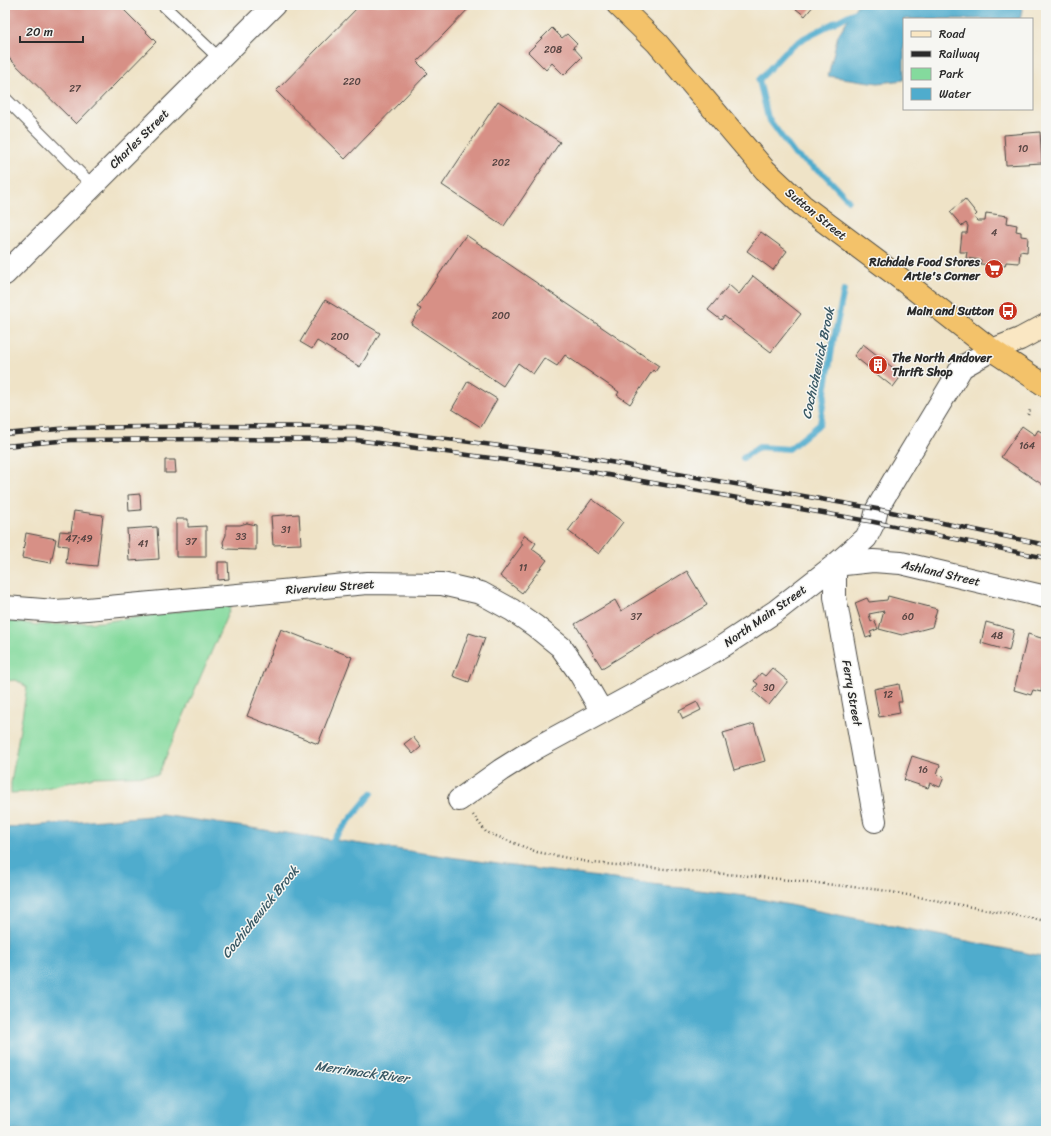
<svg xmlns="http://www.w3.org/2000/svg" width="1051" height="1136" viewBox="0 0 1051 1136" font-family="Sriracha,sans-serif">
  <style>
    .green { fill: #84da9d; stroke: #588264 }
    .water { fill: #4faccd; stroke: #3d6c7c }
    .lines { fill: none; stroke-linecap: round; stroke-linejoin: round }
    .stream { stroke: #4faccd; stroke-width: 6 }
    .building { fill: #d79086 }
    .lane-casing { stroke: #484742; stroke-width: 13 }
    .street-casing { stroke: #484742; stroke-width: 24 }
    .secondary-casing { stroke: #484742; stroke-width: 24 }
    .highway-casing { stroke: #484742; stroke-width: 24 }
    .path { stroke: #484742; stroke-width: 2.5; stroke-dasharray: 1 3; stroke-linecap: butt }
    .lane { stroke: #fff; stroke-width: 11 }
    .street { stroke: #fff; stroke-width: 22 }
    .secondary { stroke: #fae7c3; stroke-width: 22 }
    .highway { stroke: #f3c26a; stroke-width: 22 }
    .rail-casing { stroke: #2b2b2b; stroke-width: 4.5 }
    .rail { stroke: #f6f6f2; stroke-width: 3; stroke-dasharray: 9; stroke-linecap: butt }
    .labels { text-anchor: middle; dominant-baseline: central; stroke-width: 3; stroke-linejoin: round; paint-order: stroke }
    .number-label { font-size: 10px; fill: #564442 }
    .street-label { font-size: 12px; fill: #2b2b2b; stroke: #f6f6f2 }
    .poi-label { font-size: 12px; font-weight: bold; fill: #2b2b2b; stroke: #f6f6f2; text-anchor: end }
    .water-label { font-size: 13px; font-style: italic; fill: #385864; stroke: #f6f6f2 }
  </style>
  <rect width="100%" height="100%" fill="#f6f6f2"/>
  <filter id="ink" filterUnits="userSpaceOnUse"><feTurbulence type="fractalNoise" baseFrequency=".025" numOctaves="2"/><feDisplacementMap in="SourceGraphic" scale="8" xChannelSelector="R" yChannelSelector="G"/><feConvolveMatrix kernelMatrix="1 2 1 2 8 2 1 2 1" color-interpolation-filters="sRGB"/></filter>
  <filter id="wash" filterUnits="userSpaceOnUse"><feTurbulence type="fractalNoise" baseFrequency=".012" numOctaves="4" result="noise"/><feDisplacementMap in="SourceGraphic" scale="16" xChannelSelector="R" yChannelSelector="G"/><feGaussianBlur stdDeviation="0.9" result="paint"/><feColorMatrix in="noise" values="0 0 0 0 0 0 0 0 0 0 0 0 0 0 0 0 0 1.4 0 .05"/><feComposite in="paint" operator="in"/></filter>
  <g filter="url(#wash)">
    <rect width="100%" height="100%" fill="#efe3c7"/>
    <!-- green -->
    <path class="green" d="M 232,604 L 158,775 L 94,777 L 28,792 L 11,793 L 11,783 L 27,687 L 16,680 L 5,681 L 5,620 L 37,625 L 66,624 L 102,622 Z"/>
    <!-- water -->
    <path class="water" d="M 857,5 L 1023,5 L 1020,19 L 904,19 L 904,80 L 878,83 L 828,76 L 838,35 Z
      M 162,815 L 498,864 L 745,896 L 1046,957 L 1046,1131 L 5,1131 L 5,828 Z"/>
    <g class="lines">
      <!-- stream -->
      <path class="stream" d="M 848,200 L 825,175 L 795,155 L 768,118 L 759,80 L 785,52 L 804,38 L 869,5
        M 743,458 L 759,447 L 789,449 L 820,424 L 833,343 L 844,290
        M 328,846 L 372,793"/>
    </g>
    <g id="blocks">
      <!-- building -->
      <path class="building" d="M 5,5 L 119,5 L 156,42 L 76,124 L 5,54 Z
        M 360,5 L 472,5 L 417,62 L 428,73 L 345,159 L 276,91 Z
        M 791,5 L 814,5 L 805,16 Z
        M 552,28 L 562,38 L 567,34 L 577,44 L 573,47 L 582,57 L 564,75 L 552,63 L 546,70 L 528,52 Z
        M 498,101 L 560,142 L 504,226 L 442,185 Z
        M 1040,132 L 1042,163 L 1006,165 L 1004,135 Z
        M 965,199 L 977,214 L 974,217 L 977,221 L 985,221 L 986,213 L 1008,216 L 1007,223 L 1017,225 L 1016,231 L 1021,232 L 1021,236 L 1028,237 L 1027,252 L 1020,251 L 1019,263 L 1006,262 L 1005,266 L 980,264 L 981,260 L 966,258 L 967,252 L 960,252 L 962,233 L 967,233 L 968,226 L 966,223 L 962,226 L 950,212 Z
        M 761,232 L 787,251 L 773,270 L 747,251 Z
        M 466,235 L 659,366 L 655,372 L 653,370 L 630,404 L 617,395 L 619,392 L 565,355 L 557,366 L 544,358 L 533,374 L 518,363 L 503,386 L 411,324 L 421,309 L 417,307 Z
        M 753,276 L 801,314 L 771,352 L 724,316 L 721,320 L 708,310 L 729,285 L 739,294 Z
        M 325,300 L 380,333 L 360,367 L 317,341 L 312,349 L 300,342 Z
        M 863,344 L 902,375 L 893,387 L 854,356 Z
        M 468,381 L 497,399 L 481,427 L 452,409 Z
        M 1022,426 L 1035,435 L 1038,430 L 1046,435 L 1046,487 L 1001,457 Z
        M 165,460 L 175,460 L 176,473 L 165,473 Z
        M 140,494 L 141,510 L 129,511 L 128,495 Z
        M 592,499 L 623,522 L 599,554 L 568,531 Z
        M 74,511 L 103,515 L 97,566 L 66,563 L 68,546 L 58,545 L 60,531 L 71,532 Z
        M 299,514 L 301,544 L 273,545 L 271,516 Z
        M 176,519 L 188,519 L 188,527 L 206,526 L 206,557 L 176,557 Z
        M 247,523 L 256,525 L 256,550 L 227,549 L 224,547 L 223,542 L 226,535 L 226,525 L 240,525 Z
        M 157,527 L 159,559 L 129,561 L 127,529 Z
        M 26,533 L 56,539 L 51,563 L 22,558 Z
        M 525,535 L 536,543 L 532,549 L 547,560 L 522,593 L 500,576 L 523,544 L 520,542 Z
        M 218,562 L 228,562 L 229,579 L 218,580 Z
        M 687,571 L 707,605 L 602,668 L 575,624 L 615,600 L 621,611 Z
        M 888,596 L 937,609 L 932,627 L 902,635 L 879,629 L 884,611 L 869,614 L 871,622 L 874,620 L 878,629 L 870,632 L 872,636 L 866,638 L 855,603 L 867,598 L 869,602 L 887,600 Z
        M 986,622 L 1014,630 L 1009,651 L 981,643 Z
        M 281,629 L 352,657 L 318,744 L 247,716 Z
        M 469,633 L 485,638 L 469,682 L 453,676 Z
        M 1028,634 L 1041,638 L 1046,637 L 1046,674 L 1041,692 L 1033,690 L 1031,695 L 1014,690 Z
        M 772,668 L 788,681 L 769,705 L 753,691 L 758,684 L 754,681 L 761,673 L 765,676 Z
        M 899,684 L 902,702 L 898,702 L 900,713 L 879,717 L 874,689 Z
        M 697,702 L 701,710 L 683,719 L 679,711 Z
        M 754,724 L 765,761 L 734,770 L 723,733 Z
        M 413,737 L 421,747 L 413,754 L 404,744 Z
        M 912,756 L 940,765 L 937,774 L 944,777 L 940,787 L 930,783 L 928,788 L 904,780 Z"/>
    </g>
  </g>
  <g filter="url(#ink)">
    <use href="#blocks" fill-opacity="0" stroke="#484742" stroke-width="1"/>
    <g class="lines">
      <defs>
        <path id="lane" d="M 163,5 L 220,59
          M 5,98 L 93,186"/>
        <path id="street" d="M 5,274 L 274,5
          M 835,565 L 835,597 L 875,821
          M 835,565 L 873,561 L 901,563 L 1046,597
          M 5,607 L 55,611 L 87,609 L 367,583 L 442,584 L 481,593 L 512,610 L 535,626 L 561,647 L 580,674 L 602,712
          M 459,800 L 501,770 L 536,748 L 720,648 L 776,611 L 835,565 L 866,538 L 874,522 L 877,509 L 898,473 L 962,367 L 992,350"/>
        <path id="secondary" d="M 992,350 L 1020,339 L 1046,325"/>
        <path id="highway" d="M 618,5 L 657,43 L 765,170 L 802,205 L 905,282 L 992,350 L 1046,386"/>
      </defs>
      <!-- lane casing -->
      <use href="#lane" class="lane-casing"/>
      <!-- street casing -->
      <use href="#street" class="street-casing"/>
      <!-- secondary casing -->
      <use href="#secondary" class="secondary-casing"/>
      <!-- highway casing -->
      <use href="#highway" class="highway-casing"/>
      <!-- path -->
      <path class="path" d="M 1028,415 L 1030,410
        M 473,815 L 486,832 L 537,852 L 593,863 L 761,877 L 881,890 L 1046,921"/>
      <!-- lane -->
      <use href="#lane" class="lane"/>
      <!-- street -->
      <use href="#street" class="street"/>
      <!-- secondary -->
      <use href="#secondary" class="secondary"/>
      <!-- highway -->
      <use href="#highway" class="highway"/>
      <defs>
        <path id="rail" d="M 5,434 L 69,428 L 214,426 L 357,427 L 582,457 L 877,509 L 1046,545
          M 5,446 L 70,440 L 214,439 L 356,440 L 580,470 L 874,522 L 1046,558"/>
      </defs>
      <!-- rail casing -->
      <use href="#rail" class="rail-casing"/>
      <!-- rail -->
      <use href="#rail" class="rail"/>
    </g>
  </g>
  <!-- icons -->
  <defs>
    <symbol id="supermarket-disc" viewBox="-11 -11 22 22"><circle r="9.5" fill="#c8321e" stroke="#f6f6f2"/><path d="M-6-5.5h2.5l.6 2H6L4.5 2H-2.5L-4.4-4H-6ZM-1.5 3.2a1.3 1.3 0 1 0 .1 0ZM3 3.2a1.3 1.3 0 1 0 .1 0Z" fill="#fff"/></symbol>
    <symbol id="bus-disc" viewBox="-11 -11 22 22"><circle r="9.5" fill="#c8321e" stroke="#f6f6f2"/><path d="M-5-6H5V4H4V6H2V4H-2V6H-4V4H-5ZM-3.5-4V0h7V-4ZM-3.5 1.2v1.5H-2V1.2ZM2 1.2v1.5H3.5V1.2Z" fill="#fff"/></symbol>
    <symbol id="building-disc" viewBox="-11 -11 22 22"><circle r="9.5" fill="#c8321e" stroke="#f6f6f2"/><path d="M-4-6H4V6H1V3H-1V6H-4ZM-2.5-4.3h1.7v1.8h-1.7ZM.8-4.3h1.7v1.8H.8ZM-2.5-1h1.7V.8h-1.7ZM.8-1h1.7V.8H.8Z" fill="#fff"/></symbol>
  </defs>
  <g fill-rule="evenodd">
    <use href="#supermarket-disc" x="983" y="258" width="22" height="22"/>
    <use href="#bus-disc" x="997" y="300" width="22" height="22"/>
    <use href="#building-disc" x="867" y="354" width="22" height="22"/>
  </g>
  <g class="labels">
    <!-- number labels -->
    <g class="number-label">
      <text x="553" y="50">208</text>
      <text x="352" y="82">220</text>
      <text x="75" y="89">27</text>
      <text x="1023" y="149">10</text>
      <text x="501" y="163">202</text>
      <text x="994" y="233">4</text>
      <text x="501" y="316">200</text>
      <text x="340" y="337">200</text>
      <text x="1027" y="446">164</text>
      <text x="286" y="530">31</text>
      <text x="241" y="537">33</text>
      <text x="79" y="539">47;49</text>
      <text x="191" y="542">37</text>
      <text x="143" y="544">41</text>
      <text x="523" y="568">11</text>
      <text x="636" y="617">37</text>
      <text x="908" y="617">60</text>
      <text x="997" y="636">48</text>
      <text x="769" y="688">30</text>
      <text x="888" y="695">12</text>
      <text x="923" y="770">16</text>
    </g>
    <!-- street labels -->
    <g class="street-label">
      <text transform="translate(139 139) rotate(-45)">Charles Street</text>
      <text transform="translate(816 214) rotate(39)">Sutton Street</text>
      <text transform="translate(941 573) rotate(13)">Ashland Street</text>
      <text transform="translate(330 587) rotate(-4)">Riverview Street</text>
      <text transform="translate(765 616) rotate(-35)">North Main Street</text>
      <text transform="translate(852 693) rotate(80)">Ferry Street</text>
    </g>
    <!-- poi labels -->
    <g class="poi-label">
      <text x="980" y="262">Richdale Food Stores<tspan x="980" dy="14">Artie's Corner</tspan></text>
      <text x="994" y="311">Main and Sutton</text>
      <text x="892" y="358" text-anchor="start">The North Andover<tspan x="892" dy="14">Thrift Shop</tspan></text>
    </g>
    <!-- water labels -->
    <g class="water-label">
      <text transform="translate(818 363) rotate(-78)">Cochichewick Brook</text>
      <text transform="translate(260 912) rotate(-51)">Cochichewick Brook</text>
      <text transform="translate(362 1072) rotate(8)">Merrimack River</text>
    </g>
  </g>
  <!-- margin -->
  <rect width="1051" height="1136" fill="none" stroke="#f6f6f2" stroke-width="20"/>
  <!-- legend -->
  <rect x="903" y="18" width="130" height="92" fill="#f6f6f2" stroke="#a5a5a2"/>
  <rect x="911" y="31" width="20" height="6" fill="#fae7c3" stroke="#a5a5a2"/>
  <text x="939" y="38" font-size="12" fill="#2b2b2b">Road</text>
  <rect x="911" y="51" width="20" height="6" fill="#2b2b2b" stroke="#a5a5a2"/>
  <text x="939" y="58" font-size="12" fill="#2b2b2b">Railway</text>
  <rect x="911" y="68" width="20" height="12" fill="#84da9d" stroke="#a5a5a2"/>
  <text x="939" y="78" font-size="12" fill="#2b2b2b">Park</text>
  <rect x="911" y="88" width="20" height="12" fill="#4faccd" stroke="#a5a5a2"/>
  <text x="939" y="98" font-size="12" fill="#2b2b2b">Water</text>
  <!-- scale -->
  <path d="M20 36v6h63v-6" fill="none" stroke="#2b2b2b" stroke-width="2"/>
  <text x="26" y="36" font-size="12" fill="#2b2b2b" stroke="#f6f6f2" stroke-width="3" paint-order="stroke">20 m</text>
</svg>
